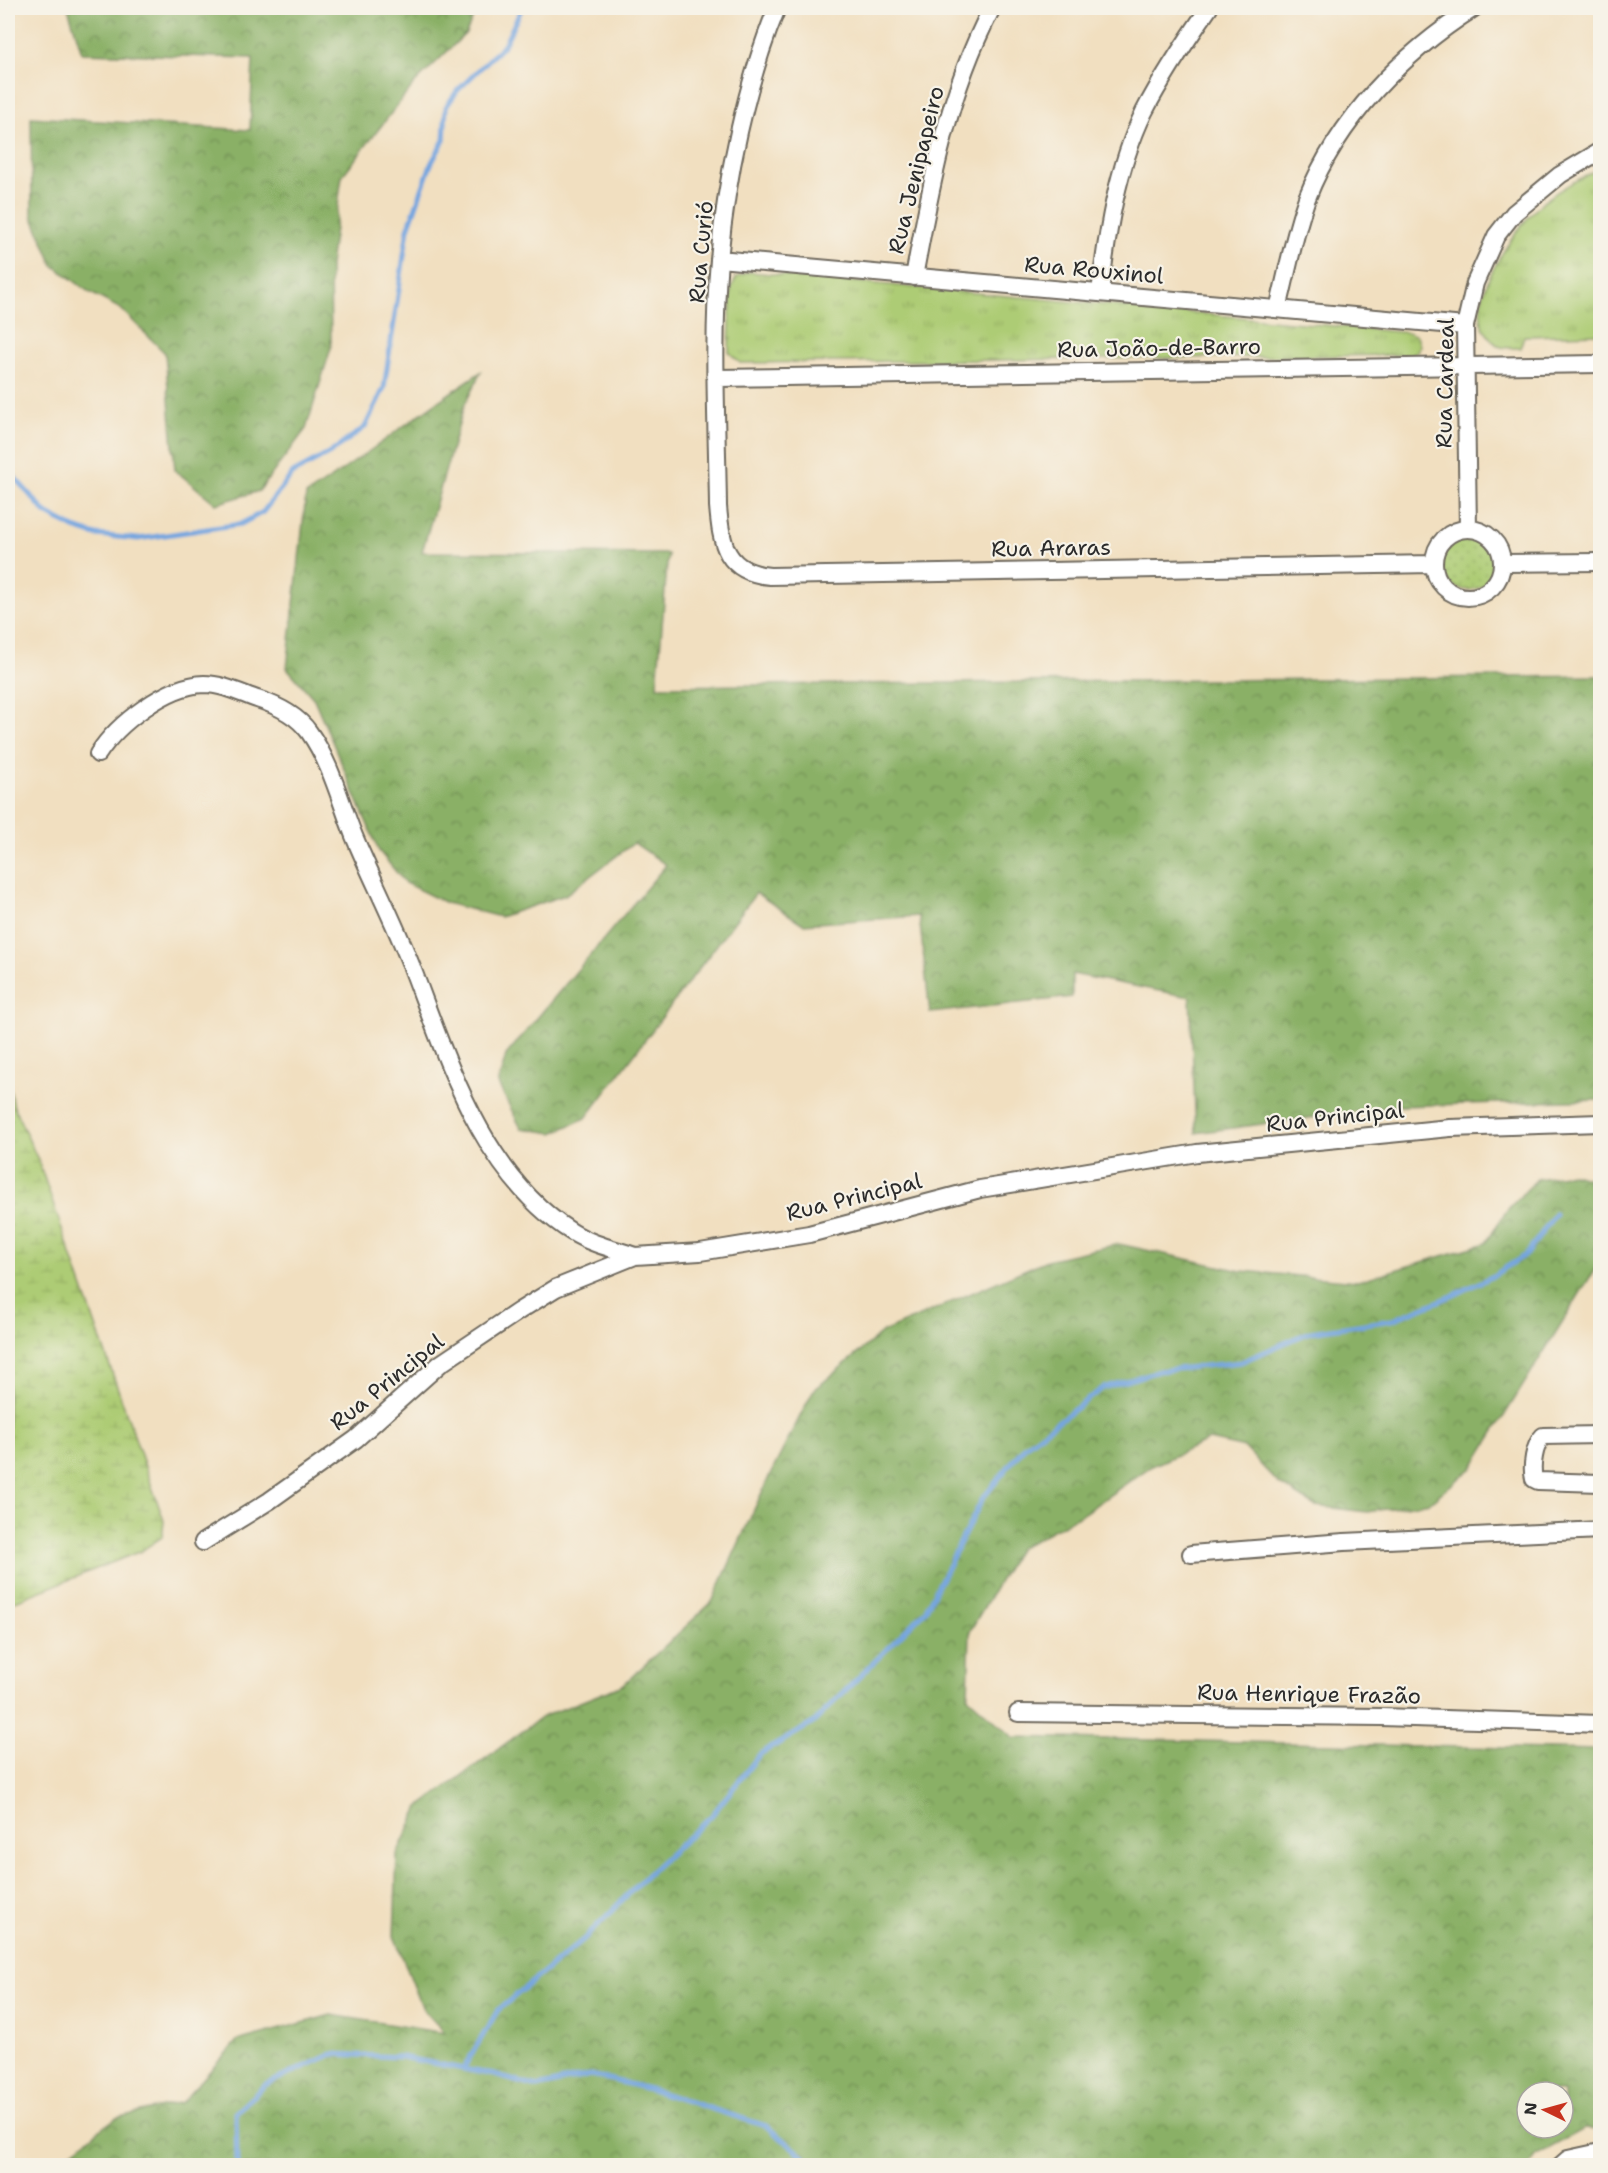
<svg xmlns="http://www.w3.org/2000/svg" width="1608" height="2173" viewBox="0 0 1608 2173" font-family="'Shantell Sans',sans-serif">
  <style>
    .grass { fill: url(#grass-tufts); stroke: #6c7c50; stroke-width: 1.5 }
    .forest { fill: url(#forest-crowns); stroke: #5a6e48; stroke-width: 1.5; fill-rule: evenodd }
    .wetland { fill: url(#wetland-marsh); stroke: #6c7c50; stroke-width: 1.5 }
    .garden { fill: url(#garden-dots); stroke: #6c7c50; stroke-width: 1.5 }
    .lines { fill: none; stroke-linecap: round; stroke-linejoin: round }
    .stream { stroke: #74a5df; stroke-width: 5 }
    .street-casing { stroke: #706a5f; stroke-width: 20 }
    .street { stroke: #fff; stroke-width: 16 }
    .labels { text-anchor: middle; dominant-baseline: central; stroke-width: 4.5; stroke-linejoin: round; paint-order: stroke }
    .street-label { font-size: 22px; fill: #2b2b2b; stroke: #f7f3e8 }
  </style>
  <defs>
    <pattern id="grass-tufts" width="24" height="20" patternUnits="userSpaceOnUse" patternTransform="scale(1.5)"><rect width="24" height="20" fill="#adcc74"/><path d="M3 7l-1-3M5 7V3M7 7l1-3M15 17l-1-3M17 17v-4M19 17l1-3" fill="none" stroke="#95af65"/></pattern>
    <pattern id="forest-crowns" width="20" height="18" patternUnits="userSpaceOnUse" patternTransform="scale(1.5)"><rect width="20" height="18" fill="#8ab066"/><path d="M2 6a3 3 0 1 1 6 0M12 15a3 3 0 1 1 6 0" fill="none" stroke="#718f54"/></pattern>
    <pattern id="wetland-marsh" width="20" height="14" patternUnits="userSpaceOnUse" patternTransform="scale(1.5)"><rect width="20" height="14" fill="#adcc74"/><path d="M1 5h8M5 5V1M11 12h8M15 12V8" fill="none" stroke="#95af65"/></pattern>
    <pattern id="garden-dots" width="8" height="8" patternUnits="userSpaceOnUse" patternTransform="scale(1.5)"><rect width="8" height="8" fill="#adcc74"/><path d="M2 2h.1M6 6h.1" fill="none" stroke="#95af65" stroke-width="1.8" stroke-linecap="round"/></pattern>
  </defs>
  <rect width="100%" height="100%" fill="#f7f3e8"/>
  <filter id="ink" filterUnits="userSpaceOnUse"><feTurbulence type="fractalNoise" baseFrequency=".0167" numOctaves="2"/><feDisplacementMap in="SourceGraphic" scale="12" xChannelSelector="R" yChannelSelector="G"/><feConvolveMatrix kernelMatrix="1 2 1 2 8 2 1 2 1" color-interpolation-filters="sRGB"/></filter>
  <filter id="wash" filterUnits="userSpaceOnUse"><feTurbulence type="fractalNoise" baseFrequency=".008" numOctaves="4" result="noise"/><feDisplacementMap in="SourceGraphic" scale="24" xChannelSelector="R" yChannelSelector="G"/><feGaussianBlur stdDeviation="1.35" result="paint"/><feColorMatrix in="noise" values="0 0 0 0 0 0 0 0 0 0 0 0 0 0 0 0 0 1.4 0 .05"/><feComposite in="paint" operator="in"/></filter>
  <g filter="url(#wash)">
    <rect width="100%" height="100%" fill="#f1dfc0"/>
    <!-- grass -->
    <path class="grass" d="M 1600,168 L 1600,334 L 1524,336 L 1520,348 C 1514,348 1507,348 1501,347 C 1495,345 1489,337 1485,331 C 1466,297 1514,231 1538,207 C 1554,191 1581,178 1600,168 Z
      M 749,272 L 1410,333 L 1417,336 L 1420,346 L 1417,352 L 1410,355 L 740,363 L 729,352 L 731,288 L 737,277 Z"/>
    <!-- forest -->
    <path class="forest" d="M 68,8 L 477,8 L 466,33 L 414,84 L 342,176 L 330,265 L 331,348 L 306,429 L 259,491 L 216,504 L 175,470 L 165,353 L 121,309 L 89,292 L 53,265 L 32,215 L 31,117 L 250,130 L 253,58 L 82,53 Z
      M 481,372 L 464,406 L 422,552 L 668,554 L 657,686 L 1600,676 L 1600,1100 L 1398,1106 L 1196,1133 L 1190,997 L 1072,974 L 1072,997 L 930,1013 L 919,916 L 803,924 L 756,893 L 586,1118 L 553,1133 L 521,1128 L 498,1084 L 506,1055 L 666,865 L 634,843 L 565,895 L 500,917 L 446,903 L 405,883 L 379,851 L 314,699 L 287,668 L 306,495 C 366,456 421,411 481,372 Z
      M 1572,1174 L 1600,1181 L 1600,1261 L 1472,1468 L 1430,1502 L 1367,1512 L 1315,1506 L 1278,1483 L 1245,1448 L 1209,1440 L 1150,1467 L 1084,1513 L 1018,1549 L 970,1631 L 968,1697 L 1013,1737 L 1600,1750 L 1600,2130 L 1584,2129 L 1535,2156 L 1528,2166 L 57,2165 L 73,2150 L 116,2118 L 182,2102 L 237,2041 L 331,2015 L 445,2033 L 423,2009 L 394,1936 L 397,1854 L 419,1807 L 542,1717 L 623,1685 L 712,1602 L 768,1479 L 813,1391 L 883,1332 L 1047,1260 L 1119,1244 L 1241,1271 L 1358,1281 L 1486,1243 L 1507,1210 L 1537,1179 ZM 1527,2092 L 1563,2092 L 1563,2128 L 1527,2128 Z"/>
    <!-- wetland -->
    <path class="wetland" d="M 8,1081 L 14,1107 L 38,1160 L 164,1521 L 162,1537 L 141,1551 L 8,1604 Z"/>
    <!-- garden -->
    <path class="garden" d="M1441 563a27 27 0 1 1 54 0a27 27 0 1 1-54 0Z"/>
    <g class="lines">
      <!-- stream -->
      <path class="stream" d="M 8,470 L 46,513 L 74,528 L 96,535 L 138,539 L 241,524 L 263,512 L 293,473 L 330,453 L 365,427 L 384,388 L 408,229 L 431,164 L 444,140 L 446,107 L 457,91 L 504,45 L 522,8
        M 463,2069 L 498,2010 L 584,1939 L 648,1874 L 712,1815 L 760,1754 L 813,1723 L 925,1611 L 983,1498 L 1025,1446 L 1103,1388 L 1158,1371 L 1241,1362 L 1310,1332 L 1392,1320 L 1452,1296 L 1491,1277 L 1527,1254 L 1555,1214
        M 237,2166 L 236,2112 L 265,2085 L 332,2054 L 401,2057 L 494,2075 L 537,2087 L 591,2075 L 649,2089 L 766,2126 L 816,2166"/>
    </g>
  </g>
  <g filter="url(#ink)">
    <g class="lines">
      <defs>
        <path id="street" d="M 777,8 C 746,83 726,179 719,260 C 712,341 717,425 718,506 C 721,545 726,572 770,576 L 1433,564
          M 719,259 L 1465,326
          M 914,277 C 931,184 948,92 992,8
          M 1100,293 C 1107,232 1117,168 1144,112 C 1163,75 1186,41 1209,8
          M 1278,309 C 1287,273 1294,234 1307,198 C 1338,119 1403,53 1474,8
          M 717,378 L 1600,364
          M 1468,528 L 1465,326 L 1475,283 L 1496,236 L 1514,213 L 1560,175 L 1600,151
          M1434 563a34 34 0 1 1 68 0a34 34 0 1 1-68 0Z
          M 1502,563 L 1600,562
          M 98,754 C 117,724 167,685 204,684 C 222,684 240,693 257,699 C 276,705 297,715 309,732 C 331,763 340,801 354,836 C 372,879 394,921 411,965 C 447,1058 481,1175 572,1232 C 591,1244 614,1249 635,1256
          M 1600,1435 L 1543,1436 C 1534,1445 1531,1467 1534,1479 L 1538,1481 L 1600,1483
          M 203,1542 L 269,1501 L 356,1439 L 440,1364 L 519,1311 L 556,1288 L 635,1256 L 700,1252 L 809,1234 L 980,1189 L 1197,1153 L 1450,1128 L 1600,1123
          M 1191,1554 L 1344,1542 L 1600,1530
          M 1018,1713 L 1381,1717 L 1600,1724
          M 1560,2166 L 1568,2159 L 1600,2152"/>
      </defs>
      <!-- street casing -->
      <use href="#street" class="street-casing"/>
      <!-- street -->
      <use href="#street" class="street"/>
    </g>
  </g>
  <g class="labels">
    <!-- street labels -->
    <g class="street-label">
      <text transform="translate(916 170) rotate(-76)">Rua Jenipapeiro</text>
      <text transform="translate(701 252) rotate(-85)">Rua Curió</text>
      <text transform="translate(1094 270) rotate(5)">Rua Rouxinol</text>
      <text transform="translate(1159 348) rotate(-1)">Rua João-de-Barro</text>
      <text transform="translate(1445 383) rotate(-89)">Rua Cardeal</text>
      <text transform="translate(1051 548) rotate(-1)">Rua Araras</text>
      <text transform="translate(1335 1117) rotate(-6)">Rua Principal</text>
      <text transform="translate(854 1197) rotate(-14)">Rua Principal</text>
      <text transform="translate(387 1382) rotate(-39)">Rua Principal</text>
      <text transform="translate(1309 1694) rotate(1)">Rua Henrique Frazão</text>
    </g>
  </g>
  <!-- margin -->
  <rect width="1608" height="2173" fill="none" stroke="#f7f3e8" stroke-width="30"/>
  <!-- north arrow -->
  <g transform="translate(1545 2110) rotate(275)"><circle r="28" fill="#f7f3e8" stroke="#a5a39c" stroke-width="1.5"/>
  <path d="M0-4.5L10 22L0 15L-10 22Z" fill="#c8321e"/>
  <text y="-9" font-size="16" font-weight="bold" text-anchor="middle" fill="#2b2b2b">N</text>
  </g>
</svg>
